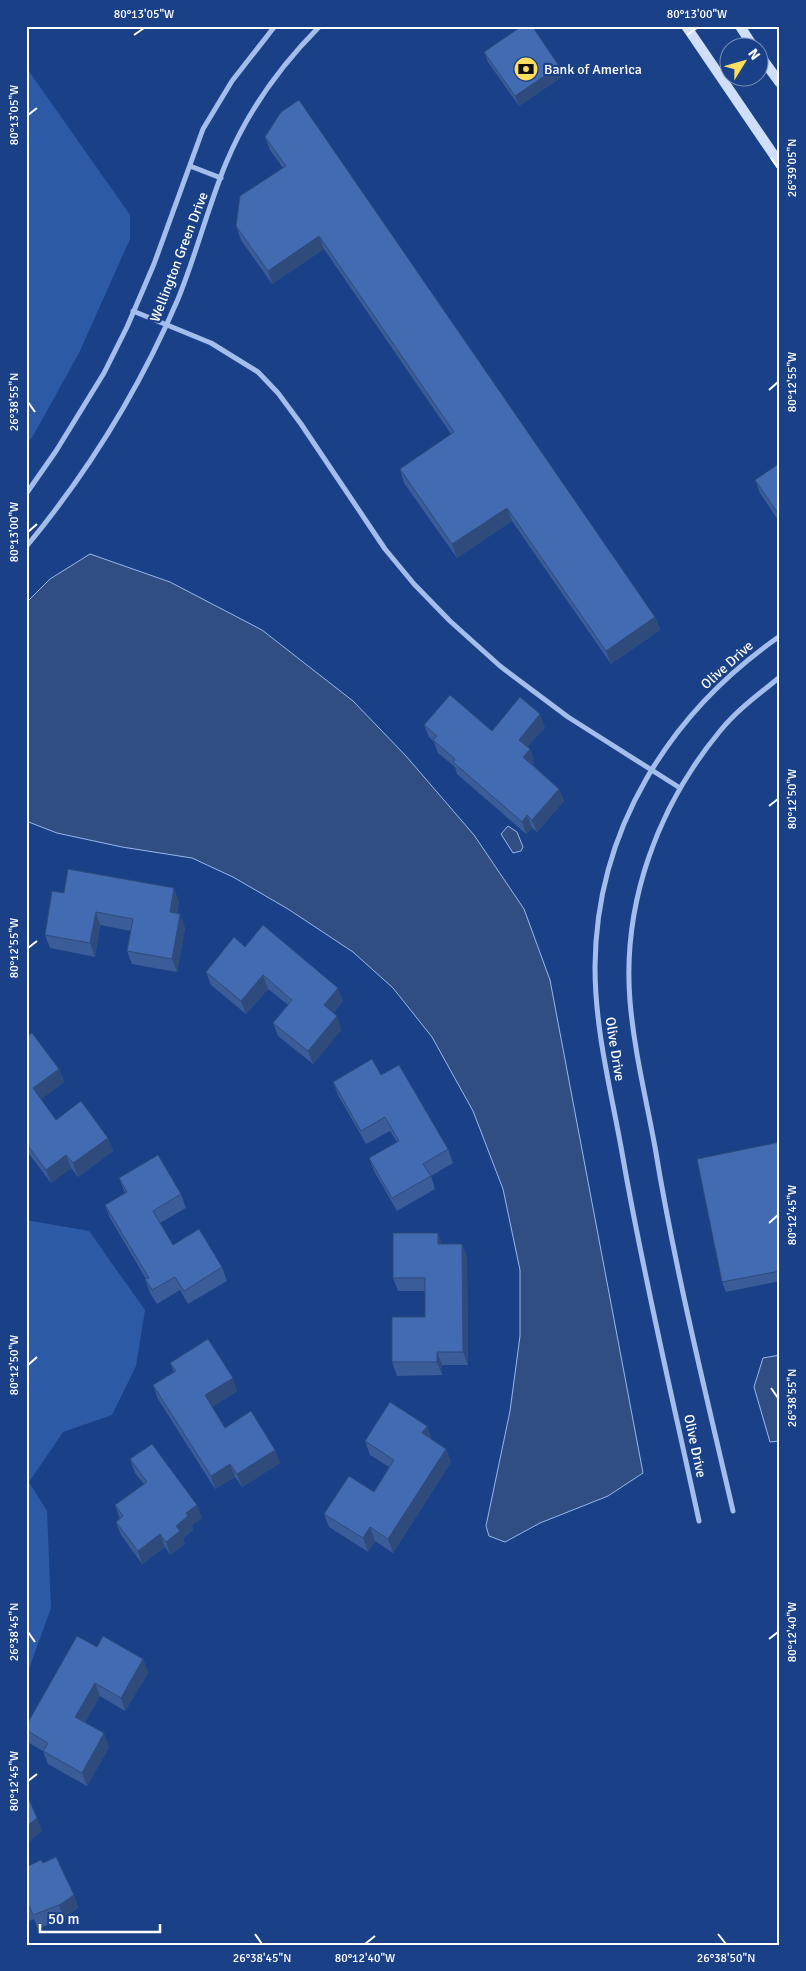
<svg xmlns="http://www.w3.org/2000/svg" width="806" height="1971" viewBox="0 0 806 1971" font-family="Signika,sans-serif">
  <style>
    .green { fill: #2d5aa6 }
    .water { fill: #314e82; stroke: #96b8ee }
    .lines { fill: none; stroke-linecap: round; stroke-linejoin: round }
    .street { stroke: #a3beec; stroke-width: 5 }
    .secondary { stroke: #cfdef9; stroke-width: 10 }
    .wall { fill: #3a5c98 }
    .shaded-wall { fill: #2f4b7c }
    .building { fill: #436bb1; stroke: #2f4b7c }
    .ticks { fill: none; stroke: #fff; stroke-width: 2 }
    .labels { text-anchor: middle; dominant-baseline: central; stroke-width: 4.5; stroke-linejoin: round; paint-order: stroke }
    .poi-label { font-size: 14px; fill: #fff; stroke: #1a4188; text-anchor: start }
    .street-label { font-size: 14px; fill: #fff; stroke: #1a4188 }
    .neatline { fill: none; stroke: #fff; stroke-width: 2 }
    .ticks-label { font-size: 12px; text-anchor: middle; fill: #fff }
  </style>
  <rect width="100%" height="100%" fill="#1a4188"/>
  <!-- green -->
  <path class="green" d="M 26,67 L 130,215 L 130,239 L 79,353 L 33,436 L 26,445 Z
    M 26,1220 L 89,1231 L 145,1310 L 136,1366 L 112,1415 L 63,1432 L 29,1482 L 47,1511 L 51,1608 L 26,1677 Z"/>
  <!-- water -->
  <path class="water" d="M 90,554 L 170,582 L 262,630 L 353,701 L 406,756 L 474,835 L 524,909 L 550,980 L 643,1473 L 608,1496 L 540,1523 L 505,1542 L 489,1536 L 486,1526 L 510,1411 L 520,1336 L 520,1270 L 503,1189 L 473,1111 L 432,1037 L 393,988 L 353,952 L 288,909 L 233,877 L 192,858 L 122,847 L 57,833 L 26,821 L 26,603 L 50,579 Z
    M 508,826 L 517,832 L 523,847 L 521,851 L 513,853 L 501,834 Z
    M 780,1355 L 780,1441 L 770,1442 L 754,1387 L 763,1358 Z"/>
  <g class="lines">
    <!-- street -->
    <path class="street" d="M 190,166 L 221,178
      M 133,311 L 211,343 L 258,372 L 278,393 L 301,424 L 385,549 L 414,584 L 450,621 L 500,666 L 568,717 L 680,788
      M 26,494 L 56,451 L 104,373 L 127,327 L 154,264 L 203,129 L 232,81 L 275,26
      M 26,547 C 89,471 139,390 178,299 C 196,255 208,207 226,163 C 248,110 279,67 320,26
      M 733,1511 C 705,1390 675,1269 655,1147 C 646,1098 634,1050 630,1001 C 622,903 658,806 720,731 C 737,710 759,694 780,677
      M 699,1521 C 673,1400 644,1279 623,1158 C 612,1094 595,1032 595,967 C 596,830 669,713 780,636"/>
    <!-- secondary -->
    <path class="secondary" d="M 686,26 L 780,164
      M 740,26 L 754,48
      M 758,53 L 780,83"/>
  </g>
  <!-- wall -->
  <path class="wall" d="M 484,52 L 563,76 L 519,106 L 488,62 Z
    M 265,137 L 655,617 L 660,630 L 611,664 L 512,521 L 457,558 L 404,483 L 400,469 L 451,434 L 324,249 L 272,284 L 241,240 L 236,226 L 283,168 L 270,150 Z
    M 780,463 L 780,523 L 760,493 L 755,480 Z
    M 424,725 L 492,731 L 545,727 L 527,747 L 530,749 L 534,761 L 532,764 L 559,789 L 564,801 L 537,832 L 532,828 L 526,834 L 457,774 L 455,767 L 438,753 L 434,742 L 429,737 Z
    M 64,893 L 179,901 L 177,914 L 185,928 L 177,972 L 132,964 L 127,951 L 131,931 L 100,925 L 95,957 L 50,948 L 45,935 Z
    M 245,947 L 343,1001 L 333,1013 L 337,1016 L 341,1030 L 313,1064 L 278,1036 L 273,1023 L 288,1005 L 268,989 L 246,1014 L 211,985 L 206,972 Z
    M 26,1037 L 59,1069 L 64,1082 L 41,1099 L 56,1120 L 108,1138 L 113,1151 L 78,1177 L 71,1168 L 51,1183 L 26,1150 Z
    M 381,1075 L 448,1149 L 453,1163 L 431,1176 L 435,1189 L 397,1211 L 374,1171 L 369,1158 L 397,1142 L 390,1131 L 366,1144 L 338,1095 L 333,1082 Z
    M 780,1142 L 780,1281 L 726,1292 L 722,1282 Z
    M 119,1178 L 181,1194 L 186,1208 L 160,1223 L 173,1245 L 222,1267 L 227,1281 L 188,1304 L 180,1290 L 157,1304 L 150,1293 L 145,1279 L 146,1279 L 110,1218 L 105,1205 L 125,1193 Z
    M 443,1244 L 462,1244 L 467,1258 L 468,1365 L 442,1365 L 442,1375 L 397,1376 L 392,1362 L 425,1317 L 425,1291 L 398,1291 L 393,1278 Z
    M 170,1363 L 237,1391 L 212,1407 L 225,1428 L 275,1450 L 280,1463 L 242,1487 L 235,1477 L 215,1489 L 158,1399 L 153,1385 L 174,1372 Z
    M 432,1440 L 446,1449 L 451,1462 L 393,1553 L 375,1541 L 368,1552 L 329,1527 L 324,1514 L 374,1492 L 389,1467 L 370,1455 L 365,1441 Z
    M 130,1459 L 202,1518 L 192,1525 L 193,1530 L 183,1538 L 185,1544 L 170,1555 L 165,1547 L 142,1564 L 121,1535 L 116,1522 L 120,1519 L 115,1505 L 144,1484 L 135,1473 Z
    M 97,1647 L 143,1659 L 148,1673 L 125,1711 L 100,1696 L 85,1722 L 109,1747 L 87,1786 L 48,1764 L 43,1751 L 29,1743 L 26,1735 L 26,1726 Z
    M 43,1863 L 74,1895 L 78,1908 L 64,1918 L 38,1929 L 34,1919 L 26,1922 L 26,1867 Z"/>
  <!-- shaded-wall -->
  <path class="shaded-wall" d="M 559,66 L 563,76 L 519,106 L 515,96 Z
    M 319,236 L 324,249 L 272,284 L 268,271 Z
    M 507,508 L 512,521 L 457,558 L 452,544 Z
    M 655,617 L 660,630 L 611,664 L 606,651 Z
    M 540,714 L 545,727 L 523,752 L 519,740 Z
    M 530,749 L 534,761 L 527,769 L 523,757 Z
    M 559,789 L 564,801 L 537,832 L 532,820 Z
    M 527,815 L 532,828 L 526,834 L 522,822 Z
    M 174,888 L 179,901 L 174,926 L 170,912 Z
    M 96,912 L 100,925 L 95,957 L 90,943 Z
    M 180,914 L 185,928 L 177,972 L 172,959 Z
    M 263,975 L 268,989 L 246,1014 L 241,1001 Z
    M 338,988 L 343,1001 L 329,1019 L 324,1005 Z
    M 337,1016 L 341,1030 L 313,1064 L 308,1051 Z
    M 59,1069 L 64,1082 L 38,1102 L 33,1088 Z
    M 108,1138 L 113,1151 L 78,1177 L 73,1163 Z
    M 66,1155 L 71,1168 L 51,1183 L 46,1170 Z
    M 438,1233 L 443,1246 L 438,1244 Z
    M 462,1244 L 467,1258 L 468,1365 L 463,1352 Z
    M 437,1352 L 442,1365 L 442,1375 L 437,1362 Z
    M 233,1378 L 237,1391 L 210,1408 L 205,1395 Z
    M 427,1426 L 432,1440 L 422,1433 Z
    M 446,1449 L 451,1462 L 393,1553 L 388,1539 Z
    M 275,1450 L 280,1463 L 242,1487 L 237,1474 Z
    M 230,1464 L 235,1477 L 215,1489 L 211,1476 Z
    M 197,1505 L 202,1518 L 192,1525 L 193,1530 L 183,1538 L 185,1544 L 170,1555 L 166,1542 L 186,1513 Z
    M 370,1527 L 375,1541 L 368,1552 L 363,1538 Z
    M 160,1534 L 165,1547 L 142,1564 L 138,1551 Z
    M 143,1659 L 148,1673 L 125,1711 L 121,1698 Z
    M 95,1683 L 100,1696 L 80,1730 L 75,1717 Z
    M 104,1733 L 109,1747 L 87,1786 L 82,1773 Z
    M 37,1818 L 42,1831 L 28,1843 L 26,1838 L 26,1827 Z
    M 74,1895 L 78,1908 L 64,1918 L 59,1905 Z"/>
  <!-- building -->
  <path class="building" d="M 522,26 L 532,26 L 559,66 L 515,96 L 484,52 Z
    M 299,100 L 655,617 L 606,651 L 507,508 L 452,544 L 400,469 L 454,432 L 319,236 L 268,271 L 236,226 L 240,196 L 286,166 L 265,137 L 281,112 Z
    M 780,463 L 780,516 L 755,480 Z
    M 450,695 L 492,731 L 520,697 L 540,714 L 519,740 L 530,749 L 523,757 L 559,789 L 532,820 L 527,815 L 522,822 L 453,762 L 455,759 L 433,740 L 437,736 L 424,725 Z
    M 68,869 L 174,888 L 170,912 L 180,914 L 172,959 L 127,951 L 133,919 L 96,912 L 90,943 L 45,935 L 52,891 L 64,893 Z
    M 263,925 L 338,988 L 324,1005 L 337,1016 L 308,1051 L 273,1023 L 292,1000 L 263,975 L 241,1001 L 206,972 L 234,937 L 245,947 Z
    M 32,1033 L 59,1069 L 33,1088 L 56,1120 L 81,1101 L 108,1138 L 73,1163 L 66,1155 L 46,1170 L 26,1143 L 26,1037 Z
    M 372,1059 L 381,1075 L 399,1065 L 448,1149 L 423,1164 L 431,1176 L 392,1198 L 369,1158 L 399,1141 L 385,1117 L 361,1131 L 333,1082 Z
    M 780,1142 L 780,1271 L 722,1282 L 697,1159 Z
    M 158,1155 L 181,1194 L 153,1211 L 173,1245 L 199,1229 L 222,1267 L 184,1291 L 175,1277 L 152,1290 L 145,1279 L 149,1278 L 105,1205 L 127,1192 L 119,1178 Z
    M 393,1233 L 438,1233 L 438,1244 L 462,1244 L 463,1352 L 437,1352 L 437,1362 L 392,1362 L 392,1317 L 425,1317 L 425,1278 L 393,1278 Z
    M 208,1339 L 233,1378 L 205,1395 L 225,1428 L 251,1411 L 275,1450 L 237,1474 L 230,1464 L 211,1476 L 153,1385 L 176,1371 L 170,1363 Z
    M 390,1402 L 427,1426 L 422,1433 L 446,1449 L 388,1539 L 370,1527 L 363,1538 L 324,1514 L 349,1476 L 374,1492 L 394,1460 L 365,1441 Z
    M 152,1444 L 197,1505 L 186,1513 L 188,1516 L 176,1526 L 180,1531 L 166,1542 L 160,1534 L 138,1551 L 116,1522 L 123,1516 L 115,1505 L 147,1482 L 130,1459 Z
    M 77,1636 L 97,1647 L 103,1636 L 143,1659 L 121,1698 L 95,1683 L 75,1717 L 104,1733 L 82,1773 L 43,1751 L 48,1743 L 26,1730 L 26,1726 Z
    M 26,1793 L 37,1818 L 26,1827 Z
    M 56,1857 L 74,1895 L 59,1905 L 33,1915 L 29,1906 L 26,1907 L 26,1867 L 41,1860 L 43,1863 Z"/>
  <!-- ticks -->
  <path class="ticks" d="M 134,35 L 144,28M 687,35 L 697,28M 28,115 L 37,108M 771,158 L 778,168M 769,390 L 778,382M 28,402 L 35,412M 28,532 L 37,524M 769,806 L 778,799M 28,948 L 37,941M 769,1223 L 778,1215M 28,1365 L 37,1357M 771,1388 L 778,1398M 28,1632 L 35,1642M 769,1639 L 778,1632M 28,1781 L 37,1774M 255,1934 L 262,1944M 718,1934 L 726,1944M 365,1944 L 375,1936"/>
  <!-- icons -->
  <defs>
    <symbol id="bank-disc" viewBox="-11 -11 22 22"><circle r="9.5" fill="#fedd5f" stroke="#1a4188"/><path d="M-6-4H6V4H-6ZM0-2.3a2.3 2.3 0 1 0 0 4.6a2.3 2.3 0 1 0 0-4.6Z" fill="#111"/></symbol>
  </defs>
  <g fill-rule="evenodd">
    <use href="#bank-disc" x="512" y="55" width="28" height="28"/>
  </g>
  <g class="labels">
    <!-- poi labels -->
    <g class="poi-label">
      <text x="544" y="69">Bank of America</text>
    </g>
    <!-- street labels -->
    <g class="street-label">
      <text transform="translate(179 257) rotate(-69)">Wellington Green Drive</text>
      <text transform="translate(727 665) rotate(-42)">Olive Drive</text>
      <text transform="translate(615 1049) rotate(81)">Olive Drive</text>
      <text transform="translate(695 1446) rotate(78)">Olive Drive</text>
    </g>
  </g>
  <!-- border -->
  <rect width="806" height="1971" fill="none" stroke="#1a4188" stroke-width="55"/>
  <!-- north arrow -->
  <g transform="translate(744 62) rotate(53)"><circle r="24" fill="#1a4188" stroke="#768db8"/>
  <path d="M0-4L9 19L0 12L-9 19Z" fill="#fedd5f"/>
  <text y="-8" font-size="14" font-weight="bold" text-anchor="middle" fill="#ffffff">N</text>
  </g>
  <!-- scale -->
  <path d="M40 1924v8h120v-8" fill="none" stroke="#ffffff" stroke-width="2.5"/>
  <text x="48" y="1924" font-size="15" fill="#ffffff" stroke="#1a4188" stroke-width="4" paint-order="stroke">50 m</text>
  <rect x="28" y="28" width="750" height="1916" class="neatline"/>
  <g class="ticks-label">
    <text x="144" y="18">80°13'05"W</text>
    <text x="697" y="18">80°13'00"W</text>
    <text transform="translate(14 115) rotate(-90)" y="4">80°13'05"W</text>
    <text transform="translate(792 168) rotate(-90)" y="4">26°39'05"N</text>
    <text transform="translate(792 382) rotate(-90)" y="4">80°12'55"W</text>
    <text transform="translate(14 402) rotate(-90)" y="4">26°38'55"N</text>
    <text transform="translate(14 532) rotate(-90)" y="4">80°13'00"W</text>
    <text transform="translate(792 799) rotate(-90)" y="4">80°12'50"W</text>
    <text transform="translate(14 948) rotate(-90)" y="4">80°12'55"W</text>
    <text transform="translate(792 1215) rotate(-90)" y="4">80°12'45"W</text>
    <text transform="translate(14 1365) rotate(-90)" y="4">80°12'50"W</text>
    <text transform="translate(792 1398) rotate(-90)" y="4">26°38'55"N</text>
    <text transform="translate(14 1632) rotate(-90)" y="4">26°38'45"N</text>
    <text transform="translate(792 1632) rotate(-90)" y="4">80°12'40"W</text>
    <text transform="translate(14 1781) rotate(-90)" y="4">80°12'45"W</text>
    <text x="262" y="1962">26°38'45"N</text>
    <text x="365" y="1962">80°12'40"W</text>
    <text x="726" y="1962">26°38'50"N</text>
  </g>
</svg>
